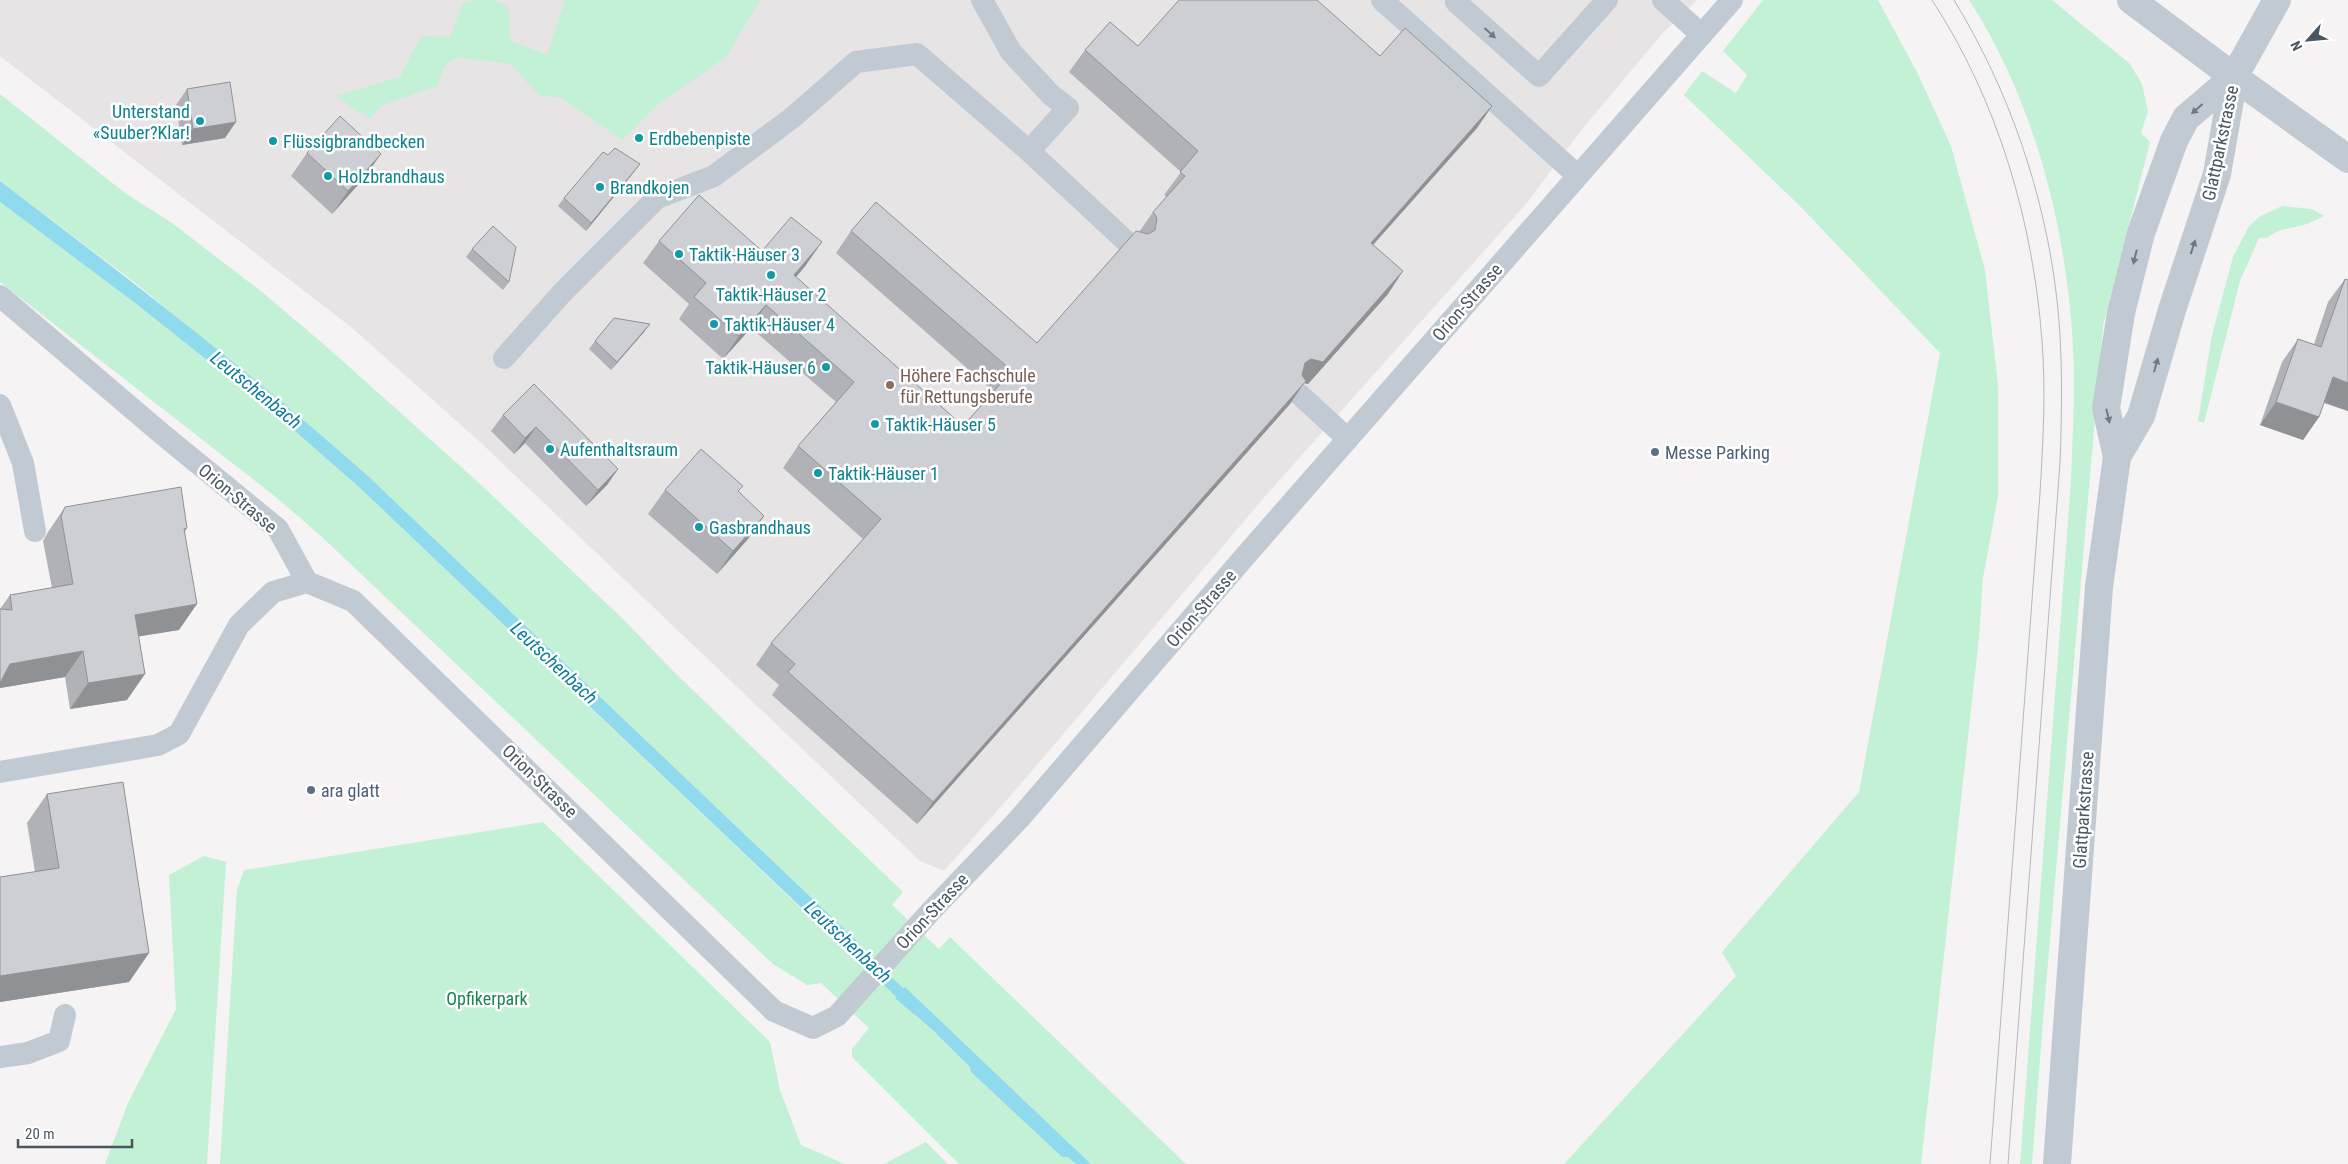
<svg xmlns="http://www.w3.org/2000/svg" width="2348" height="1164" viewBox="0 0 2348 1164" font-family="'Roboto Condensed',sans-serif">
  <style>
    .education { fill: #e6e4e5 }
    .green { fill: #c3f1d5 }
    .water { fill: #90daee }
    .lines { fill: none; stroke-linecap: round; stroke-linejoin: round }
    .stream { stroke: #90daee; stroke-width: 11 }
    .service { stroke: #c1cad2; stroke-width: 22 }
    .minor { stroke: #c1cad2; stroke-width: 28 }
    .tertiary { stroke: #c1cad2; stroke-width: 28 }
    .tram { stroke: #b5b8bd; stroke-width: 1 }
    .wall { fill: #b0b2b7 }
    .shaded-wall { fill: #909195 }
    .building { fill: #cdcfd5; stroke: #909195 }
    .oneway { fill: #6e7983 }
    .culture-dot { fill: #0f9aa8; stroke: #fff; stroke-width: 2 }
    .education-dot { fill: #8d6e63; stroke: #fff; stroke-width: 2 }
    .service-dot { fill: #5c6f8a; stroke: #fff; stroke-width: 2 }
    .labels { text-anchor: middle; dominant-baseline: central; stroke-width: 5; stroke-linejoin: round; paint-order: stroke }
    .culture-label { font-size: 18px; fill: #0d838f; stroke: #fff; text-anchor: start }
    .street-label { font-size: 18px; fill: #4a5661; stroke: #fff }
    .education-label { font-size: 18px; fill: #785e54; stroke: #fff; text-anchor: start }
    .service-label { font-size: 18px; fill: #4e5e75; stroke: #fff; text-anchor: start }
    .park-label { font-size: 18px; fill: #17864f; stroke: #fff }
    .water-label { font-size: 19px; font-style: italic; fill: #0c7c9b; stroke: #fff }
  </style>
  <rect width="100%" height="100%" fill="#f5f3f3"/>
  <!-- education -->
  <path class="education" d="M 0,0 L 1697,0 L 1662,34 L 1583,128 L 1526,204 L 1268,493 L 1025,779 L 944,871 L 920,861 L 480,442 L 351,327 L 0,56 Z"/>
  <!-- green -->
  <path class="green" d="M 477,0 L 493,0 L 508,6 L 511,41 L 547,55 L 565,0 L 760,0 L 726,57 L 661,102 L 622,140 L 560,97 L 540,96 L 510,64 L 459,57 L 446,64 L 437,86 L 383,105 L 369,118 L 336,96 L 400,77 L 421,36 L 450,37 L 463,3 Z
    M 1763,0 L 1878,0 L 1917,72 L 1951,146 L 1985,270 L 1998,385 L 1998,496 L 1983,578 L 1979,637 L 1921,1164 L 1564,1164 L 1736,976 L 1722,952 L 1859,792 L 1940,353 L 1799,205 L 1684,95 L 1702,71 L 1736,93 L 1747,75 L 1723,51 Z
    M 1969,0 L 2052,0 L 2130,64 L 2142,84 L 2148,111 L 2141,133 L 2150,142 L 2103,326 L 2042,1032 L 2032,1164 L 2020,1164 L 2071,481 C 2072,448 2074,415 2074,382 C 2073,253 2040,109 1969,0 Z
    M 0,94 L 125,193 L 172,223 L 262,292 L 328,348 L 478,482 L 623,619 L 673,671 L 903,892 L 892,905 L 939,949 L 950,937 L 1186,1164 L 1091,1164 L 905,987 L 915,1016 L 936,1033 L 938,1037 L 971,1068 L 971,1072 L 1062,1157 L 1068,1157 L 1076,1164 L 959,1164 L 852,1057 L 852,1049 L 869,1028 L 821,983 L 807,985 L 773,964 L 322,537 L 277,498 L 0,282 L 0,202 L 135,303 L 280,418 L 360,488 L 850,955 L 860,944 L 367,475 L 138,285 L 0,181 Z
    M 2282,206 L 2312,209 L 2324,216 L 2307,224 L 2278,231 L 2266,238 L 2259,238 L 2240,281 L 2204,423 L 2198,421 L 2212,335 L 2233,257 L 2249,226 L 2259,217 Z
    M 543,822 L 770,1042 L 780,1090 L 801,1145 L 845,1164 L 220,1164 L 237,890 L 244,870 Z
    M 204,856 L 226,862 L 207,1164 L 105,1164 L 128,1103 L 176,1009 L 169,875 Z
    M 926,1142 L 948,1164 L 884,1164 Z"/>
  <!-- water -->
  <path class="water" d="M 0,181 C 125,276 249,371 367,475 L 860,944 L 851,955 L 360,488 L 280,418 L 135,303 L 0,202 Z
    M 905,987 L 1091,1164 L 1076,1164 L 1068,1157 L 1062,1157 L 971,1072 L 970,1067 L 938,1036 L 936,1033 L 895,998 Z"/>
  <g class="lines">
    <!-- stream -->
    <path class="stream" d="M 845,941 L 910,1002"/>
    <!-- service -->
    <path class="service" d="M 982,0 L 1011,52 L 1051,95 L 1068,108 L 1029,151
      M 1382,0 L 1577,175
      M 1457,0 L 1456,2 L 1539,76 L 1607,0
      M 1663,0 L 1702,35
      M 0,296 L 162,434 L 278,529 L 307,582 L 353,601 L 774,1011 L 813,1028 L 837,1016 L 931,911 L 1019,819 L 1247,554 L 1732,0
      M 504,358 L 562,293 L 657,198 L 714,176 L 792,118 L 856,62 L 917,54 L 1029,151 L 1129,244
      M 1299,394 L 1348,439
      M 0,405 L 23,463 L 35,531
      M 0,772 L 158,745 L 179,734 L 239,625 L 273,592 L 307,582
      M 0,1057 L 28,1053 L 59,1041 L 65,1015"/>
    <!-- minor -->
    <path class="minor" d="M 2131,0 L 2234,77"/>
    <!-- tertiary -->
    <path class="tertiary" d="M 2234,77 L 2348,159
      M 2117,457 L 2141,416 L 2172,310 L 2217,174 L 2234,77 L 2277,0
      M 2057,1164 L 2099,587 L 2117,457 L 2106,408 L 2121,313 L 2141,233 L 2174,141 L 2186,118 L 2234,77"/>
    <!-- tram -->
    <path class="tram" d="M 1932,0 C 1998,101 2033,221 2042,341 C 2046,391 2043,442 2040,493 L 1990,1164
      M 1954,0 C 2009,90 2045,194 2057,300 C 2063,354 2062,408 2060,463 L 2008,1164"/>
  </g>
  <!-- wall -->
  <path class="wall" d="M 1138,46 L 1380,56 L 1492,106 L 1477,128 L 1373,245 L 1388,294 L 1308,384 L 1304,383 L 1290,404 L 917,824 L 772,695 L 779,685 L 756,665 L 771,643 L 863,539 L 783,468 L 798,446 L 836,402 L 751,328 L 723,359 L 679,319 L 689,304 L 643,263 L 659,241 L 762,251 L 806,265 L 796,277 L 963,426 L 994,392 L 836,253 L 851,231 L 1037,343 L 1139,232 L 1153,212 L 1167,197 L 1164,195 L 1181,172 L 1069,72 L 1085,50 Z
    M 187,89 L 225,138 L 182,145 L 176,105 Z
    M 307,153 L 365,177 L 332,214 L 291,176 Z
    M 608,155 L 634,172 L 586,231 L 558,206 L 564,198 Z
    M 472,249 L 509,282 L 503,290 L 466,257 Z
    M 2345,279 L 2348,280 L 2348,411 L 2324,403 L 2319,417 L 2303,440 L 2260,425 L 2282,362 L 2298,339 L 2314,344 L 2328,302 Z
    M 650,324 L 644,332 L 611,370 L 589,349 L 595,341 Z
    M 534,384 L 618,469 L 607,485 L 586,506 L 525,443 L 514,454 L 491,431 L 503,415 Z
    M 665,490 L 738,492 L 764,516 L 748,539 L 717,574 L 648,514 Z
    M 65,507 L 187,528 L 185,532 L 179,630 L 138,636 L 127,700 L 70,709 L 65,677 L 0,688 L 0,609 L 10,595 L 52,588 L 43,541 L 48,532 Z
    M 47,794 L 149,953 L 129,982 L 0,1002 L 0,877 L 35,872 L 27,823 Z"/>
  <!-- shaded-wall -->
  <path class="shaded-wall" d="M 1492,106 L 1477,128 L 1355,265 L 1371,243 Z
    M 236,122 L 225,138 L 182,145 L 193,129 Z
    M 381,154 L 365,177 L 332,214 L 348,191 Z
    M 640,164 L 634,172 L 586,231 L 591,223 Z
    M 822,242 L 806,265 L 778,298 L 794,275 Z
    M 1403,271 L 1388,294 L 1308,384 L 1304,383 L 1290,404 L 917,824 L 933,802 L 1296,381 L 1305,363 Z
    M 766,305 L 751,328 L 723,359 L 739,336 Z
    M 650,324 L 644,332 L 611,370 L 617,362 Z
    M 2333,377 L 2348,383 L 2348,411 L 2317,400 Z
    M 2276,402 L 2319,417 L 2303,440 L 2260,425 Z
    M 536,427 L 525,443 L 514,454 L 525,438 Z
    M 618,469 L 607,485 L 586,506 L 598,490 Z
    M 764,516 L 748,539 L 717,574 L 733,551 Z
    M 197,604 L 179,630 L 117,640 L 135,615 Z
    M 83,651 L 65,677 L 0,688 L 0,679 L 10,664 Z
    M 145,674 L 127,700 L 70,709 L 88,683 Z
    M 149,953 L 129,982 L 0,1002 L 0,976 Z"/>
  <!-- building -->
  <path class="building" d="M 1179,0 L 1317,0 L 1380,56 L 1405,28 L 1492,106 L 1371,243 L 1403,271 L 1323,362 L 1311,359 L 1305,363 L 1302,375 L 1306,381 L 933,802 L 788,672 L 795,664 L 771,643 L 881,519 L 798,446 L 854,382 L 766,305 L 739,336 L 694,297 L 706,283 L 659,241 L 699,195 L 762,251 L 791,217 L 822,242 L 794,275 L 963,426 L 1012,371 L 851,231 L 876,202 L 1037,343 L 1136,231 L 1148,234 L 1155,230 L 1157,218 L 1153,212 L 1185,176 L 1180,172 L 1198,151 L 1085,50 L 1110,22 L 1138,46 Z
    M 230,82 L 236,122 L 193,129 L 187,89 Z
    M 340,116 L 381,154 L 348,191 L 307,153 Z
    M 615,148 L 640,164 L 591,223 L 564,198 L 603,152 L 608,155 Z
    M 493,226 L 516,247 L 509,282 L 472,249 Z
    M 2345,279 L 2348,280 L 2348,383 L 2333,377 L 2319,417 L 2276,402 L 2298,339 L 2321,347 Z
    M 614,318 L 650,324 L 617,362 L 595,341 Z
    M 534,384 L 618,469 L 598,490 L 536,427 L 525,438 L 503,415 Z
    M 701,449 L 743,486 L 738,491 L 764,516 L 733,551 L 665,490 Z
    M 181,487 L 187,528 L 184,529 L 197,604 L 135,615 L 145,674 L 88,683 L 83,651 L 10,664 L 0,683 L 0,609 L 12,610 L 10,595 L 73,584 L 61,516 L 65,507 Z
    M 123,782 L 149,953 L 0,976 L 0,877 L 59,868 L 47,794 Z"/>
  <!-- one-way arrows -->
  <defs><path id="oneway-solid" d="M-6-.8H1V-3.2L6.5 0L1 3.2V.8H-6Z" transform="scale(1.25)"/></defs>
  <g class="oneway">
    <use href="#oneway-solid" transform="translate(1490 33) rotate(42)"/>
    <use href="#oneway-solid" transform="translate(2197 109) rotate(139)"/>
    <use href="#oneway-solid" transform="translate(2193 247) rotate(-72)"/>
    <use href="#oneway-solid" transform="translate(2135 257) rotate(104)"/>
    <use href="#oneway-solid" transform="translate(2156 365) rotate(-74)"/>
    <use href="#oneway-solid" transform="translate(2108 416) rotate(77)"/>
  </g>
  <!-- markers -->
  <g class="culture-dot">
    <circle cx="200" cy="121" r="5"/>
    <circle cx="639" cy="138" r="5"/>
    <circle cx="273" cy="141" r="5"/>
    <circle cx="328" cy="176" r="5"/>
    <circle cx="600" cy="187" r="5"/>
    <circle cx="679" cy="254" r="5"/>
    <circle cx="771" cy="275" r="5"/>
    <circle cx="714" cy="324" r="5"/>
    <circle cx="826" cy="367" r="5"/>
    <circle cx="875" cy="424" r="5"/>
    <circle cx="550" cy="449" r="5"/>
    <circle cx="818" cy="473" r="5"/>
    <circle cx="699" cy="527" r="5"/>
  </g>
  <circle class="education-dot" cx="890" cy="385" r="5"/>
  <g class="service-dot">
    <circle cx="1655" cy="452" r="5"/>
    <circle cx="311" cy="790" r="5"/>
  </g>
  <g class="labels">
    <!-- culture labels -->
    <g class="culture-label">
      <text x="190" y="111" text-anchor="end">Unterstand<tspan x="190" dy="21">«Suuber?Klar!</tspan></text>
      <text x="649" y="138">Erdbebenpiste</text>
      <text x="283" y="141">Flüssigbrandbecken</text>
      <text x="338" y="176">Holzbrandhaus</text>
      <text x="610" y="187">Brandkojen</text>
      <text x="689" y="254">Taktik-Häuser 3</text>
      <text x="771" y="294" text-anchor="middle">Taktik-Häuser 2</text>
      <text x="724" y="324">Taktik-Häuser 4</text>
      <text x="816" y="367" text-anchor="end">Taktik-Häuser 6</text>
      <text x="885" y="424">Taktik-Häuser 5</text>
      <text x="560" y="449">Aufenthaltsraum</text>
      <text x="828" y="473">Taktik-Häuser 1</text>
      <text x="709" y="527">Gasbrandhaus</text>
    </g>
    <!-- street labels -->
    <g class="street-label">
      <text transform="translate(2220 143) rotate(-78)">Glattparkstrasse</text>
      <text transform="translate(1467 302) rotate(-49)">Orion-Strasse</text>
      <text transform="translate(238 498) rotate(40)">Orion-Strasse</text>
      <text transform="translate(1201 608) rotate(-49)">Orion-Strasse</text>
      <text transform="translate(540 781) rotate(44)">Orion-Strasse</text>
      <text transform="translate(2083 810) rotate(-86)">Glattparkstrasse</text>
      <text transform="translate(932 911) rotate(-47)">Orion-Strasse</text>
    </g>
    <!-- education labels -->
    <g class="education-label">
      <text x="900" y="375">Höhere Fachschule<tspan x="900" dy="21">für Rettungsberufe</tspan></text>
    </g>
    <!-- service labels -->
    <g class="service-label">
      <text x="1665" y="452">Messe Parking</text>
      <text x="321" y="790">ara glatt</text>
    </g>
    <!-- park labels -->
    <g class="park-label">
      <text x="487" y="998">Opfikerpark</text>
    </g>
    <!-- water labels -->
    <g class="water-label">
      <text transform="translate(256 390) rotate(39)">Leutschenbach</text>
      <text transform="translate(554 663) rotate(43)">Leutschenbach</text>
      <text transform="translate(848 942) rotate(43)">Leutschenbach</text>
    </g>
  </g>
  <!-- north arrow -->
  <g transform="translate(2308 40) rotate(243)" stroke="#ffffff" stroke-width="4" paint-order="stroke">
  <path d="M0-4L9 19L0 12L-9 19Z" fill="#4a5661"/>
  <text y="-8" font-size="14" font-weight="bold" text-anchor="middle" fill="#4a5661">N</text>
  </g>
  <!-- scale -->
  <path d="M18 1139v8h114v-8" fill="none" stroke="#4a5661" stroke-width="2.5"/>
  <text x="25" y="1139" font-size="15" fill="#4a5661" stroke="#ffffff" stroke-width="4" paint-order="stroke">20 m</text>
</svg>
